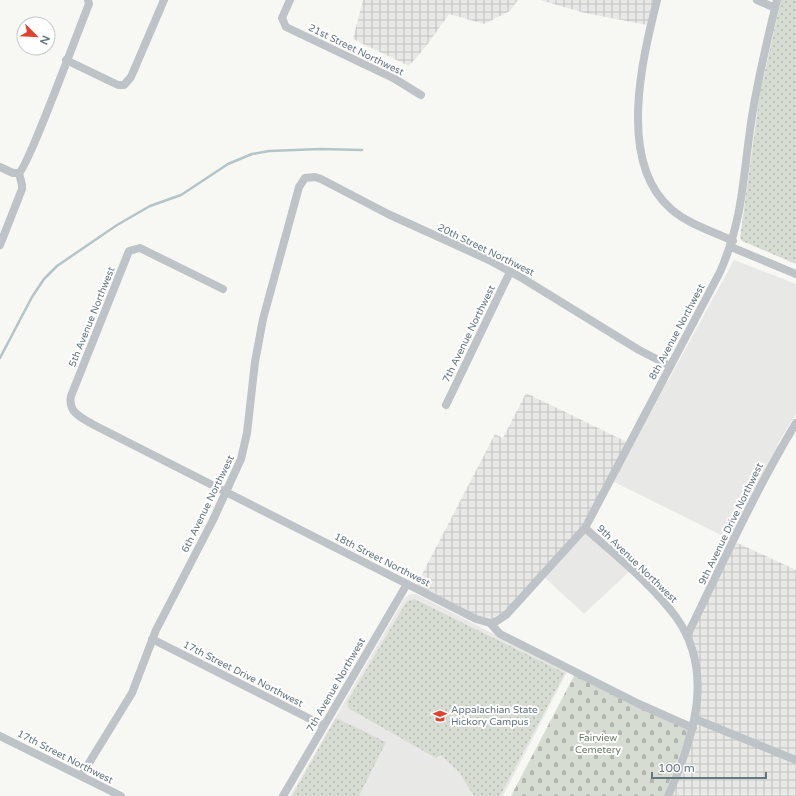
<svg xmlns="http://www.w3.org/2000/svg" width="796" height="796" viewBox="0 0 796 796" font-family="'Varela Round',sans-serif">
  <style>
    .built { fill: #e8e8e7 }
    .industrial { fill: url(#industrial-grid) }
    .grass { fill: url(#grass-dots) }
    .cemetery { fill: url(#cemetery-stones) }
    .lines { fill: none; stroke-linecap: round; stroke-linejoin: round }
    .stream { stroke: #b5c4c6; stroke-width: 2.5 }
    .minor { stroke: #bdc3c6; stroke-width: 8 }
    .labels { text-anchor: middle; dominant-baseline: central; stroke-width: 4; stroke-linejoin: round; paint-order: stroke }
    .street-label { font-size: 10px; fill: #63757e; stroke: #fff }
    .poi-label { font-size: 10px; fill: #63757e; stroke: #fff; text-anchor: start }
    .park-label { font-size: 10px; fill: #6c7b66; stroke: #fff }
  </style>
  <defs>
    <pattern id="industrial-grid" width="8" height="8" patternUnits="userSpaceOnUse"><rect width="8" height="8" fill="#e8e8e7"/><path d="M0 4h8M4 0v8" fill="none" stroke="#c0c1c0"/></pattern>
    <pattern id="grass-dots" width="8" height="8" patternUnits="userSpaceOnUse"><rect width="8" height="8" fill="#d7dcd3"/><path d="M2 2h.1M6 6h.1" fill="none" stroke="#b2b7b0" stroke-width="1.8" stroke-linecap="round"/></pattern>
    <pattern id="cemetery-stones" width="16" height="16" patternUnits="userSpaceOnUse"><rect width="16" height="16" fill="#d7dcd3"/><path d="M2 7V4a2 2 0 0 1 4 0v3zM10 15v-3a2 2 0 0 1 4 0v3z" fill="#b2b7b0"/></pattern>
  </defs>
  <rect width="100%" height="100%" fill="#f7f7f4"/>
  <!-- built -->
  <path class="built" d="M 734,260 L 796,284 L 796,414 L 777,445 L 781,447 L 733,541 L 610,480 L 663,381 L 667,383 Z
    M 585,528 L 631,570 L 584,614 L 542,575 Z
    M 410,594 L 416,594 L 567,672 L 503,796 L 290,796 L 404,599 Z"/>
  <!-- industrial -->
  <path class="industrial" d="M 363,0 L 518,0 L 510,11 L 484,24 L 449,14 L 427,45 L 409,66 L 353,39 Z
    M 540,0 L 653,0 L 647,25 L 585,13 Z
    M 526,393 L 629,443 L 590,519 L 506,615 L 490,623 L 415,588 L 495,434 L 503,438 Z
    M 733,541 L 796,570 L 796,796 L 668,796 L 698,696 L 687,636 Z"/>
  <!-- grass -->
  <path class="grass" d="M 781,0 L 796,0 L 796,264 L 742,241 L 740,238 L 760,93 Z
    M 414,599 L 565,673 L 500,796 L 474,796 L 459,772 L 441,755 L 436,758 L 348,708 L 347,702 L 407,601 Z
    M 336,718 L 386,742 L 359,796 L 292,796 Z"/>
  <!-- cemetery -->
  <path class="cemetery" d="M 575,674 L 689,730 L 664,796 L 511,796 Z"/>
  <g class="lines">
    <!-- stream -->
    <path class="stream" d="M 0,358 L 32,297 L 44,279 L 57,266 L 117,225 L 150,206 L 181,195 L 228,164 L 252,154 L 269,151 L 320,149 L 362,150"/>
    <!-- minor -->
    <path class="minor" d="M 290,0 L 282,18 L 286,27 L 395,79 L 421,95
      M 657,0 C 642,60 617,162 671,209 C 688,224 712,231 733,241
      M 757,0 L 775,8
      M 66,60 L 118,85 L 124,85 L 131,77 L 164,0
      M 0,167 L 13,173 L 19,173
      M 19,173 C 28,167 80,26 89,4 L 88,0
      M 0,245 L 22,189 L 22,185 L 19,173
      M 731,247 L 796,274
      M 223,289 L 140,248 L 129,251 L 71,396 C 68,412 80,417 92,424 L 476,619 L 490,623 L 500,634 L 639,704 L 693,728
      M 446,405 L 510,272
      M 585,528 C 616,556 651,583 676,617 C 716,673 693,739 668,796
      M 490,623 L 497,621 L 506,615 L 585,528 L 720,272 C 743,220 743,177 751,123 C 757,81 767,41 777,0
      M 687,636 C 722,564 755,491 796,423
      M 152,639 L 324,726
      M 695,719 L 796,760
      M 0,736 L 121,796
      M 81,776 L 132,693 L 156,630 L 213,520 L 241,459 L 247,433 L 255,362 L 263,319 L 299,187 L 305,178 L 315,177 L 321,179 L 388,214 L 489,260 L 522,278 L 639,350 L 670,366
      M 283,796 L 407,584"/>
  </g>
  <!-- icons -->
  <defs>
    <symbol id="university-bare" viewBox="-9 -9 18 18"><path d="M0-5L7-2L0 1L-7-2ZM-4 1L0 2.5L4 1V4Q0 6-4 4Z" fill="#dc442f" stroke="#fff" stroke-width="2.5" paint-order="stroke"/></symbol>
  </defs>
  <g fill-rule="evenodd">
    <use href="#university-bare" x="430" y="706" width="20" height="20"/>
  </g>
  <g class="labels">
    <!-- street labels -->
    <g class="street-label">
      <text transform="translate(356 50) rotate(26)">21st Street Northwest</text>
      <text transform="translate(486 250) rotate(26)">20th Street Northwest</text>
      <text transform="translate(92 317) rotate(-68)">5th Avenue Northwest</text>
      <text transform="translate(677 332) rotate(-62)">8th Avenue Northwest</text>
      <text transform="translate(469 334) rotate(-64)">7th Avenue Northwest</text>
      <text transform="translate(208 504) rotate(-64)">6th Avenue Northwest</text>
      <text transform="translate(731 524) rotate(-64)">9th Avenue Drive Northwest</text>
      <text transform="translate(382 560) rotate(27)">18th Street Northwest</text>
      <text transform="translate(637 564) rotate(44)">9th Avenue Northwest</text>
      <text transform="translate(243 674) rotate(27)">17th Street Drive Northwest</text>
      <text transform="translate(336 685) rotate(-60)">7th Avenue Northwest</text>
      <text transform="translate(65 757) rotate(27)">17th Street Northwest</text>
    </g>
    <!-- poi labels -->
    <g class="poi-label">
      <text x="451" y="710">Appalachian State<tspan x="451" dy="12">Hickory Campus</tspan></text>
    </g>
    <!-- park labels -->
    <g class="park-label">
      <text x="598" y="738">Fairview<tspan x="598" dy="12">Cemetery</tspan></text>
    </g>
  </g>
  <!-- north arrow -->
  <g transform="translate(36 36) rotate(114)"><circle r="19" fill="#ffffff" stroke="#c1c8cb"/>
  <path d="M0-3L7 15L0 10L-7 15Z" fill="#dc442f"/>
  <text y="-6" font-size="11" font-weight="bold" text-anchor="middle" fill="#63757e">N</text>
  </g>
  <!-- scale -->
  <path d="M652 772v6h114v-6" fill="none" stroke="#63757e" stroke-width="2"/>
  <text x="658" y="772" font-size="12" fill="#63757e" stroke="#ffffff" stroke-width="3" paint-order="stroke">100 m</text>
</svg>
